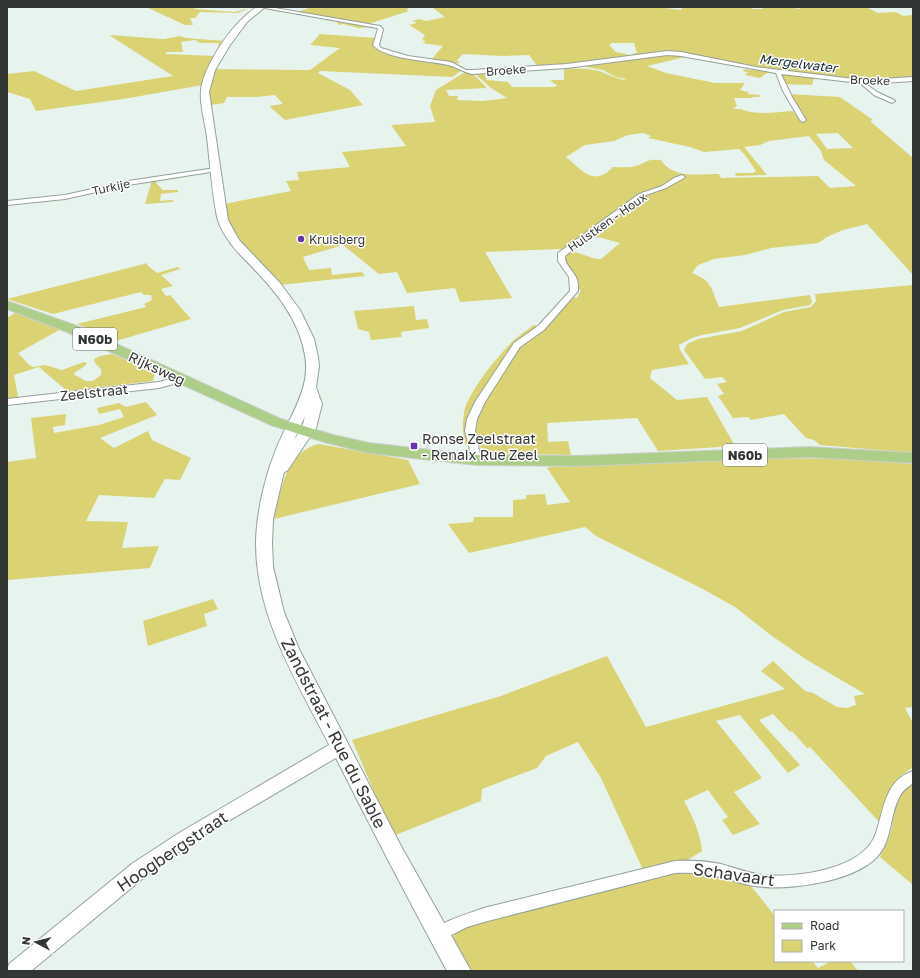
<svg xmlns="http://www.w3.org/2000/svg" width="920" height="978" viewBox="0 0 920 978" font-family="'Golos Text',sans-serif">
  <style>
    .green { fill: #dad273; fill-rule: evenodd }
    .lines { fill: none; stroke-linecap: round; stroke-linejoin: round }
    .minor-casing { stroke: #94a199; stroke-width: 2 }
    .tertiary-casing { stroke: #94a199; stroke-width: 2 }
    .secondary-casing { stroke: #94a199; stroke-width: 2 }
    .primary-casing { stroke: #cecfce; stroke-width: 2 }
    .minor { fill: #fff; fill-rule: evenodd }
    .tertiary { fill: #fff; fill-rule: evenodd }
    .secondary { fill: #fff; fill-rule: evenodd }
    .primary { fill: #acce89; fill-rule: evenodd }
    .poi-dot { fill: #6933aa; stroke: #fff; stroke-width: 1.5 }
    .labels { text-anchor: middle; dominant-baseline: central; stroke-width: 3; stroke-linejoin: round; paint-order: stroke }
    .far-street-label { font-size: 12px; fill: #323734; stroke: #fff }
    .far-poi-label { font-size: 12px; fill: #323734; stroke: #fff; text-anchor: start }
    .far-water-label { font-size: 13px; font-style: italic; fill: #1a3136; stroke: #fff }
    .shield { fill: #fff; stroke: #707371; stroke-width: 1 }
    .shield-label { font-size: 13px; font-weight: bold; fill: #323734 }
    .street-label { font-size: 14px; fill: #323734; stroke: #fff }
    .poi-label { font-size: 14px; fill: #323734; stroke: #fff; text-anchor: start }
    .near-street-label { font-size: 17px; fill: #323734; stroke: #fff }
  </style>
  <rect width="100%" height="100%" fill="#e7f4ed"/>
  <!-- green -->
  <path class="green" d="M 146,7 L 197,7 L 194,9 L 235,12 L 249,8 L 238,13 L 200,12 L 195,18 L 190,18 L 193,25 L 185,25 Z
    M 312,7 L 407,7 L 408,9 L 406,10 L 409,11 L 365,25 L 374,26 L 373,27 L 358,28 L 343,24 L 339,25 L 337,22 L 326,20 L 327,18 L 269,10 L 275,9 L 297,12 Z
    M 414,7 L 657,7 L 681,10 L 682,9 L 681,7 L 751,7 L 752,9 L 763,9 L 762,7 L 794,7 L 797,9 L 809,7 L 866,7 L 878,13 L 896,12 L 903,16 L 913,15 L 913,78 L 872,81 L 814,76 L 812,85 L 783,84 L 780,74 L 767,73 L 760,78 L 745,75 L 748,72 L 742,71 L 746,69 L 752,70 L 753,68 L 662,52 L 634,57 L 631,54 L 637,53 L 634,43 L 612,43 L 609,45 L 616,52 L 630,55 L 628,57 L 538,67 L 529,55 L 504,56 L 463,54 L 457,60 L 460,63 L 453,64 L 431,60 L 443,46 L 423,43 L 426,41 L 422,40 L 425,35 L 409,25 L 417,23 L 412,21 L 419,19 L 426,21 L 445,17 L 433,8 L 415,8 Z
    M 320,34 L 376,38 L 375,45 C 379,59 448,58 461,71 L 452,77 L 320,71 L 318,73 L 350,90 L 363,105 L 285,120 L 269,106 L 283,104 L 275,95 L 257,97 L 227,97 L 224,103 L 211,105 L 210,101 L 208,101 L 208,82 L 213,69 L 310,70 L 340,48 L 310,45 Z
    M 109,35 L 164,39 L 180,36 L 186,38 L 226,41 L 222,46 L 218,46 L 219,43 L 200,43 L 195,40 L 181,42 L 183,52 L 167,52 L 165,54 L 216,56 L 203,85 L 123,99 L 36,111 L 30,99 L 7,92 L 7,74 L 34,71 L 76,91 L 173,76 Z
    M 662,54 L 689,56 L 647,66 L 666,73 L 715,83 L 745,83 L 740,90 L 748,92 L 748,94 L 760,95 L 759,97 L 752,97 L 752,98 L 734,98 L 737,106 L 733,109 L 741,109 C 757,116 776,112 793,111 L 799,120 L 804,120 L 788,94 L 840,97 L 873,120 L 870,121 L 913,158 L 913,275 L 867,224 L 843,230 L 827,237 L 818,243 L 771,248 L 745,255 L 714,259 L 698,265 L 692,273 C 712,281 711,288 719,307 L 810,295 L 812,302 L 810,305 L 783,310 L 740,328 L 702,335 L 692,338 L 679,345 L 680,350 L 689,364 L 652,370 L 650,378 L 677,400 L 707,397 L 735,446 L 658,451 L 637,418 L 547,423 L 548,442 L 568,441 L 571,455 L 490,453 L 482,450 L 475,437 L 475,427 L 479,409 L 519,346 L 572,297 L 577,298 L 581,290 L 578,289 L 576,278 L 563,260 L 566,250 L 560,249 L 485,252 L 512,298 L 460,302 L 455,288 L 407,293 L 397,272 L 379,274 L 343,245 L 303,257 L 309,270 L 331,268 L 332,275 L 362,272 L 365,276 L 280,285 L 238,238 L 228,224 L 224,204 L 291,191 L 286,181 L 299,180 L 297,172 L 350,167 L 342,152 L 406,146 L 391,125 L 435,122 L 430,106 L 436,90 L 465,72 L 472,73 L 487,88 L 446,90 L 449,96 L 458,96 L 457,100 L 483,101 L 507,98 L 491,88 L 474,73 L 497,72 L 497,73 L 484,74 L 487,80 L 508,82 L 512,87 L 555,87 L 557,85 L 550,81 L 553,80 L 564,80 L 564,69 C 577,68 587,68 599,71 C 608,74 615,78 624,80 L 626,79 L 616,77 L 603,70 L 586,67 L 588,65 ZM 643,133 L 651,136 L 648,138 L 690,147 L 704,152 L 739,149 L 745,155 L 756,171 L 753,173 L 735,173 L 736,176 L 767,175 L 744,147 L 760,145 L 769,141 L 809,136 L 821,151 L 824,160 L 856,186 L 830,188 L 818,176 L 721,178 L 719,174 C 699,174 673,179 661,160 C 646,159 648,162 636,166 C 630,168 620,167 613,167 C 594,187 583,171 566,157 L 585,145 L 614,141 L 628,135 ZM 838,133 L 853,148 L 827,149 L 816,134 ZM 591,235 L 620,243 L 601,259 C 590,259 582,253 571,251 Z
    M 178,176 L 177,178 L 157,181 L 156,183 L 163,190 L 178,190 L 178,192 L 161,194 L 160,201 L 173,200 L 173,202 L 145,204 L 152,180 Z
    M 148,263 L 147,265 L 157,273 L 178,267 L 180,269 L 161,275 L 173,286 L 161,289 L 166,296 L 170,295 L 191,319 L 116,341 L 77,324 L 146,307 L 144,304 L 152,300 L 151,295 L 144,295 L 141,292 L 53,314 L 7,299 Z
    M 913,285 L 913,453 L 820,445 L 814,440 L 806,438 L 784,414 L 751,420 L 748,417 L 733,418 L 718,396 L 724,394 L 717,384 L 727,382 L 722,377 L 705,379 L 684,350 L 687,344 L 698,339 L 742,331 L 784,312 L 811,307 L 816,301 L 815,294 Z
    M 414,306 L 416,320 L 427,319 L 429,328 L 401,332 L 402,337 L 371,340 L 369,332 L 358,329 L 354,311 Z
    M 17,312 L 61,329 L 18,353 L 29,365 L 33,367 L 45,365 L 62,370 L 84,362 L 87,363 L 85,366 L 74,373 L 75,375 L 86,381 L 93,381 L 101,375 L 101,369 L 95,363 L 94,359 L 100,356 L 112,354 L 155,373 L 153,381 L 67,391 L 39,367 L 14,375 L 18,397 L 7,399 L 7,318 Z
    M 534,325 L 538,326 L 512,346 L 500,364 L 470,412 L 468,421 L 471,446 L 465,444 C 463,434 462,424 464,413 C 467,394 494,361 508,346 C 515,338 525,331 534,325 Z
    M 146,402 L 157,415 L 100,438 L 114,448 L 148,431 L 152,440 L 191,458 L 180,480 L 165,479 L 154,498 L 99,495 L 86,521 L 128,522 L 122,548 L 159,546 L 150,568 L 7,580 L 7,462 L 36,458 L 31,418 L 66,414 L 65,425 L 53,427 L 54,433 L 99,425 L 124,417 L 120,409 L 99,414 L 97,408 L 119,403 L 126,407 Z
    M 319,444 L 408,460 L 420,484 L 274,519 C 280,492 286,451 319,444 Z
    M 783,458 L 853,459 L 913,464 L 913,707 L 905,708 L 913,723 L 913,767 L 899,777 L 892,791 L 882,825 L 810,747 L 807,748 L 792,731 L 790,732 L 773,714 L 759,720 L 800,765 L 788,773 L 740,715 L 716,721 L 762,778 L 734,792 L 760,824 L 733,835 L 722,820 L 728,817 L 708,790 L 684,801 C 693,817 700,832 702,851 L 681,864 L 644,872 L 601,778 L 578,742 L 546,756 L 537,768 L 482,789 L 481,801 L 393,836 L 352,740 L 501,696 L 607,656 L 646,727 L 785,689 L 761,671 L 773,661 L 805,691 L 813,693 L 837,707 L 847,708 L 856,705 L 854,696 L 865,694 L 807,660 L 772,636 L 735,607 L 701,588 L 596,536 L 585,527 L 469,553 L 448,524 L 473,522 L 474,517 L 513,517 L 513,500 L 526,499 L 526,495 L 545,494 L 547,505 L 570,502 L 547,468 L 551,467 Z
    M 213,599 L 218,609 L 204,614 L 207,626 L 148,646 L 143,621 Z
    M 913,779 L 913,885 L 880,857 C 883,849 888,842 890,834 C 898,807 891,801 913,779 Z
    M 683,869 L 747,881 L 775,916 L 775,961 L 812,961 L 818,968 L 832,961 L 850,961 L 858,971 L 472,971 L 453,937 L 457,931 L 470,923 Z"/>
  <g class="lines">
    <defs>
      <path id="minor" d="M 259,7 L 269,7 L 380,26 L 383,29 L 379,45 L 381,48 L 408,56 L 451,62 L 466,70 L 472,70 L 567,64 L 667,51 L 681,52 L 756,67 L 862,80 L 913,77 L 913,81 L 866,84 L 877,92 L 894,100 L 895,101 L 892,103 L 874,95 L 860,83 L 781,74 L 792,97 L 806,120 L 803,122 L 800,120 L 783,91 L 776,73 L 681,56 L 667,55 L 567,68 L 472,74 C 463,72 457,67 448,65 C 431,61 384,59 373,45 L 378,29 L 377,28 Z
        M 215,168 L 218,170 L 217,171 L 128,185 L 65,199 L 7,205 L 7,201 L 65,195 L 128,181 Z
        M 682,175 L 685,177 L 684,178 L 666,188 L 643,196 L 565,256 C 565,270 580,271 578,291 L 544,330 L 520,347 L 485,402 L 477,419 L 475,431 L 481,460 L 479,462 L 473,462 L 465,431 L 467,419 L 475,402 L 514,343 L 538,326 L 570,291 L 569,277 L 558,261 L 558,253 L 639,194 L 662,186 L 674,178 Z
        M 181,376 L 184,377 L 185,379 L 184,381 L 159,388 L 7,405 L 7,399 L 159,382 Z
        M 913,771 L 913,783 C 908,787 903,790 900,796 C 889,815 893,840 877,857 C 852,883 783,892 749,885 C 739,883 730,879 720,877 C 705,873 690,872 675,873 L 484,922 L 467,927 L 438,942 L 433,940 L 430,935 C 436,922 471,913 484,908 L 675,861 C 690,860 706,861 721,864 C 735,868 748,873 762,875 C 796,878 864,870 876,833 C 884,809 885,780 913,771 Z"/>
      <path id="tertiary" d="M 340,740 L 346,742 L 348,747 L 346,752 L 191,843 L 147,875 L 31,971 L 7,971 L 9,964 L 133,863 L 179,833 L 334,742 Z"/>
      <path id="secondary" d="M 257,7 L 265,7 L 247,22 L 230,45 L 215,70 L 209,92 L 228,220 L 239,240 L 280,283 L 300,310 L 314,339 L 318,357 L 319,366 L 316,387 L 322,404 L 316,428 L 287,471 L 284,472 L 273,519 L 272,543 L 273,567 L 284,612 L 299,649 L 401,846 L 471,971 L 447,971 C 408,899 370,826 333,752 C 300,687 256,619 256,544 C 256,517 264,480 274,455 C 285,422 312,391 305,355 C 299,320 277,293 254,269 C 246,260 235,251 229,241 C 224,234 219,225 217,217 C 212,191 210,164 207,137 C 205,121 198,100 202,84 C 209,58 234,21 257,7 ZM 305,416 L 302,428 L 294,440 Z"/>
      <path id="primary" d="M 7,301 L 77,326 L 281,419 L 333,435 L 369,443 L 476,455 L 576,456 L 809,447 L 913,453 L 913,463 L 809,457 L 576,466 L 476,465 L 369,453 L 324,442 L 271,425 L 67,332 L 7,309 Z"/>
    </defs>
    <!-- minor casing -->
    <use href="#minor" class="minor-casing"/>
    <!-- tertiary casing -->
    <use href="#tertiary" class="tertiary-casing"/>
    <!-- secondary casing -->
    <use href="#secondary" class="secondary-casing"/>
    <!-- primary casing -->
    <use href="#primary" class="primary-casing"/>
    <!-- minor -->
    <use href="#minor" class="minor"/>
    <!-- tertiary -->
    <use href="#tertiary" class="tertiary"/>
    <!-- secondary -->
    <use href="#secondary" class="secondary"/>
    <!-- primary -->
    <use href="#primary" class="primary"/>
  </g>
  <!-- markers -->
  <g class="poi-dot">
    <circle cx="301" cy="239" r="4"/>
    <rect x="410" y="442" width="8" height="8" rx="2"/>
  </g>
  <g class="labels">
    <!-- far-street labels -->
    <g class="far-street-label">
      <text transform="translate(506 70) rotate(-4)">Broeke</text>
      <text transform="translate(870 80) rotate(2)">Broeke</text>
      <text transform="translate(111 187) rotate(-12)">Turkije</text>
      <text transform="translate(607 222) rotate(-35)">Hulstken - Houx</text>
    </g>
    <!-- far-poi labels -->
    <g class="far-poi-label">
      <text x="309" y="239">Kruisberg</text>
    </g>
    <!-- far-water labels -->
    <g class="far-water-label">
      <text transform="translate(798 63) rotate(7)">Mergelwater</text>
    </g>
    <!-- shield labels -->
    <g class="shield">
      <rect x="73" y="328" width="44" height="22" rx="3"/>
      <rect x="723" y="444" width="44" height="22" rx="3"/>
    </g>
    <g class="shield-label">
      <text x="95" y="339">N60b</text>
      <text x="745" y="455">N60b</text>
    </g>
    <!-- street labels -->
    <g class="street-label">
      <text transform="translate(157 368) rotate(25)">Rijksweg</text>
      <text transform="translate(94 392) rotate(-6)">Zeelstraat</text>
    </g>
    <!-- poi labels -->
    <g class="poi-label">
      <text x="422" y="438">Ronse Zeelstraat<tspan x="422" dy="16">- Renaix Rue Zeel</tspan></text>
    </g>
    <!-- near-street labels -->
    <g class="near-street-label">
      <text transform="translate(334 733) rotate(63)">Zandstraat - Rue du Sable</text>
      <text transform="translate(172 851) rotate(-34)">Hoogbergstraat</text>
      <text transform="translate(734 874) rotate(8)">Schavaart</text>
    </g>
  </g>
  <!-- border -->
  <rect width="920" height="978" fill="none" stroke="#323734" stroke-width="16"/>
  <!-- legend -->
  <rect x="774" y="910" width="130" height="52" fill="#ffffff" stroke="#adafae"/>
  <rect x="782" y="923" width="20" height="6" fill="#acce89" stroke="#adafae"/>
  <text x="810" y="930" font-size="12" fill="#323734">Road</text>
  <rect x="782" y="940" width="20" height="12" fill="#dad273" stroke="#adafae"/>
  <text x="810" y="950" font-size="12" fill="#323734">Park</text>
  <!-- north arrow -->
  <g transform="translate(36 942) rotate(277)" stroke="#ffffff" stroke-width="3" paint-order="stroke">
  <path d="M0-3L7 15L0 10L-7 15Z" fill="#323734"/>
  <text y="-6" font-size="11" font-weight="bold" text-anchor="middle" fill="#323734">N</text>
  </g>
</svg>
